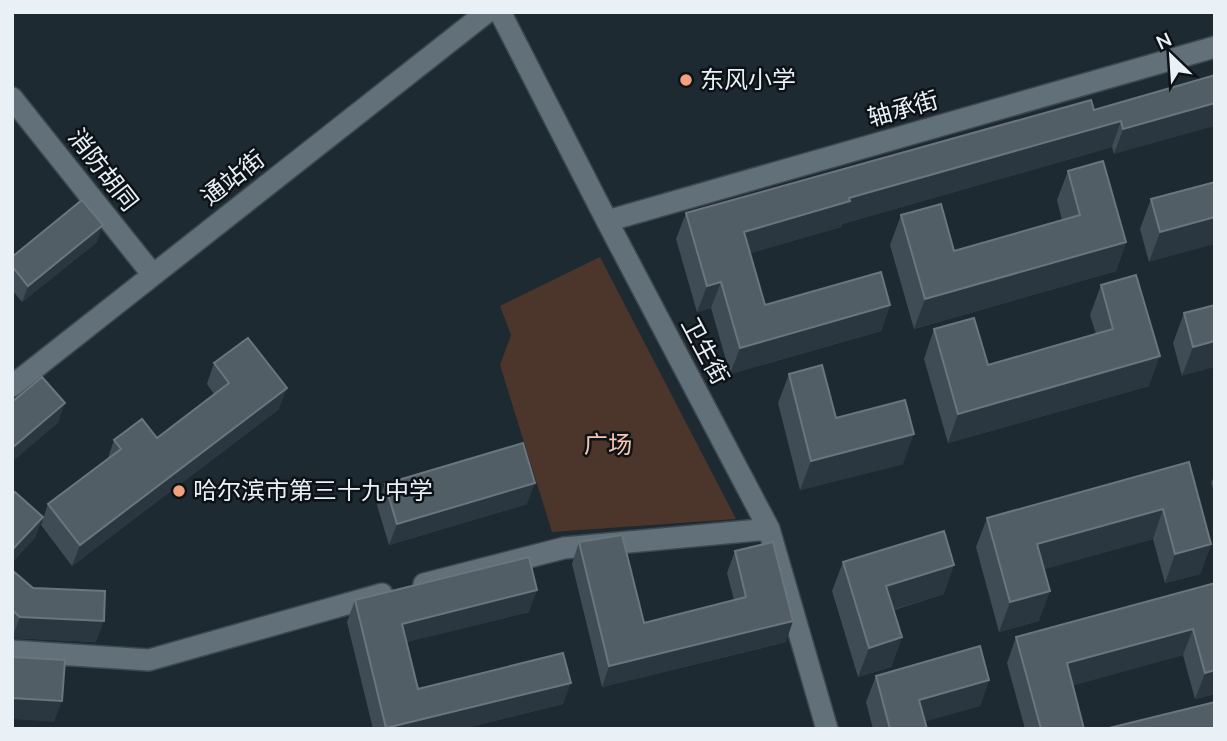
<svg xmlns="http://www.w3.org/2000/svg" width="1227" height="741" viewBox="0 0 1227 741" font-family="'Nunito Sans','Noto Sans SC',sans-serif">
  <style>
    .green { fill: #4c352b }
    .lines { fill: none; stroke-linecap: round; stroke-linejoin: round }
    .minor-casing { stroke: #3d484f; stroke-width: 24 }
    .minor { stroke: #62707a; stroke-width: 21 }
    .wall { fill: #404c55 }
    .shaded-wall { fill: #2b3740 }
    .building { fill: #525e66; stroke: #6a757d; stroke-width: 2 }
    .poi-dot { fill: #f1a17d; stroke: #0d1216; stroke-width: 2.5 }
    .labels { text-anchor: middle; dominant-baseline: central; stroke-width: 5; stroke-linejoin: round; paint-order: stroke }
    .poi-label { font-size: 24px; fill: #e9f1f6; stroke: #0d1216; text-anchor: start }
    .street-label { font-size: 24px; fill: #e9f1f6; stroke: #0d1216 }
    .park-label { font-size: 24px; fill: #fac5ad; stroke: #0d1216 }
  </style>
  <rect width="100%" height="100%" fill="#1e2a32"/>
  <!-- green -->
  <path class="green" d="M 600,257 L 736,519 L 552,532 L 500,365 L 511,335 L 500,306 Z"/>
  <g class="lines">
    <defs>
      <path id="minor" d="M 500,12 L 607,221 L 769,529 L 827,729
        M 12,98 L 153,275
        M 607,221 L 1215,47
        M 12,386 L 487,12
        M 424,584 L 564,548 L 769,529
        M 12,651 L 149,660 L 382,594"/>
    </defs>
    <!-- minor casing -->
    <use href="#minor" class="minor-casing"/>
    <!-- minor -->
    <use href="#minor" class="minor"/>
  </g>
  <!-- wall -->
  <path class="wall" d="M 1215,75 L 1114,154 L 1112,147 L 842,224 L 841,227 L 750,253 L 765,305 L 890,305 L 881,331 L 730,374 L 711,308 L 697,312 L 676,239 L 686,213 L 1094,110 Z
    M 1068,171 L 1126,242 L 1116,271 L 914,329 L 890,245 L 901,215 L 954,251 L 1062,220 L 1057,200 Z
    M 1215,182 L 1149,262 L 1140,229 L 1151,199 Z
    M 97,242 L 22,302 L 12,290 L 12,257 Z
    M 1101,285 L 1149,386 L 948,443 L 924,359 L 934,329 L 988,365 L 1096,334 L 1090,315 Z
    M 1215,305 L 1182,376 L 1173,343 L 1184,313 Z
    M 214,363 L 279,409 L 72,566 L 41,525 L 48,504 L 108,458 L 114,440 L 157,438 L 214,394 L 207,384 Z
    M 789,374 L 836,418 L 903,464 L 800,490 L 778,403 Z
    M 1189,462 L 1211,544 L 1200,574 L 1165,583 L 1153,539 L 1044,569 L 1039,621 L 999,632 L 976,547 L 987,518 Z
    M 1215,474 L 1215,494 L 1211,483 Z
    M 385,484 L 527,504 L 389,545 L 377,505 Z
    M 579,542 L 644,623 L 734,600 L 727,573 L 735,551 L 786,642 L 602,687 L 572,564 Z
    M 843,562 L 944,594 L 894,610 L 902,637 L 891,667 L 858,677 L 832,591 Z
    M 12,570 L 96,642 L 12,638 Z
    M 1215,583 L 1215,694 L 1195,699 L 1183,655 L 1073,685 L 1084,729 L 1025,729 L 1007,663 L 1016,637 Z
    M 355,600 L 529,612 L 406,642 L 418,689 L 563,704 L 462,729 L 373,729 L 347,622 Z
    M 876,676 L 989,680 L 980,706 L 925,721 L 927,729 L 873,729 L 866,702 Z"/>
  <!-- shaded-wall -->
  <path class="shaded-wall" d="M 1215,103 L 1215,126 L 1114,154 L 1123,129 Z
    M 1121,121 L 1112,147 L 842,224 L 841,227 L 734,258 L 744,232 L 849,198 Z
    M 1215,217 L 1215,244 L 1149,262 L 1160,232 Z
    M 103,225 L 97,242 L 22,302 L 28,286 Z
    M 1126,242 L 1116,271 L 914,329 L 925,299 Z
    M 721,282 L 711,308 L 697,312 L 707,286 Z
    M 890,305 L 881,331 L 730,374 L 740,348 Z
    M 1215,341 L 1215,367 L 1182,376 L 1193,347 Z
    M 1160,356 L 1149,386 L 948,443 L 958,414 Z
    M 287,388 L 279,409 L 72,566 L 80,545 Z
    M 65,403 L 58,423 L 12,462 L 12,448 Z
    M 914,434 L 903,464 L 800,490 L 811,461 Z
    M 535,483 L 527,504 L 389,545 L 397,524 Z
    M 1163,509 L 1153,539 L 1027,574 L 1037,544 Z
    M 43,517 L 35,538 L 12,563 L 12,550 Z
    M 1211,544 L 1200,574 L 1165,583 L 1175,554 Z
    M 954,565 L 944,594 L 875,615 L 886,586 Z
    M 537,590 L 529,612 L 394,645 L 402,624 Z
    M 1050,591 L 1039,621 L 999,632 L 1010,602 Z
    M 20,617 L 104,621 L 96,642 L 12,638 Z
    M 793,621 L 786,642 L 602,687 L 609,666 Z
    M 1193,629 L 1183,655 L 1057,690 L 1067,663 Z
    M 902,637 L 891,667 L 858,677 L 869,648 Z
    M 1215,670 L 1215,694 L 1195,699 L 1205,673 Z
    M 989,680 L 980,706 L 910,726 L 919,700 Z
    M 571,683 L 563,704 L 462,729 L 386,729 Z
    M 12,698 L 62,701 L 54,722 L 12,719 Z"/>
  <!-- building -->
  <path class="building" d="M 1215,75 L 1215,103 L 1123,129 L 1121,121 L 849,198 L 850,201 L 744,232 L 765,305 L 881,272 L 890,305 L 740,348 L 721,282 L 707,286 L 686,213 L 1091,100 L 1094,110 Z
    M 1103,161 L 1126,242 L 925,299 L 901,215 L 941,204 L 954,251 L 1080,215 L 1068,171 Z
    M 1215,182 L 1215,217 L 1160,232 L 1151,199 Z
    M 82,200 L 103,225 L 28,286 L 12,266 L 12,257 Z
    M 1136,275 L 1160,356 L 958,414 L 934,329 L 974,318 L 988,365 L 1113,329 L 1101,285 Z
    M 1215,305 L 1215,341 L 1193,347 L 1184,313 Z
    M 248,338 L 287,388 L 80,545 L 48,504 L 121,449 L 114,440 L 142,419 L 157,438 L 229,383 L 214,363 Z
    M 822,365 L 836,418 L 905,400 L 914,434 L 811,461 L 789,374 Z
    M 42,377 L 65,403 L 12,448 L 12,402 Z
    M 523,443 L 535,483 L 397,524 L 385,484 Z
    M 1189,462 L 1211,544 L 1175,554 L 1163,509 L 1037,544 L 1050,591 L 1010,602 L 987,518 Z
    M 15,492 L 43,517 L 12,550 L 12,495 Z
    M 944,531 L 954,565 L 886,586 L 902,637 L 869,648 L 843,562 Z
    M 622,535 L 644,623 L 746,597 L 735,551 L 773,542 L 793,621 L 609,666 L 579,542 Z
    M 529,557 L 537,590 L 402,624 L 418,689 L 563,653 L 571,683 L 386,728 L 355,600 Z
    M 12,570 L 33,588 L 105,591 L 104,621 L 20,617 L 12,610 Z
    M 1215,583 L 1215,670 L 1205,673 L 1193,629 L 1067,663 L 1084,729 L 1041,729 L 1016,637 Z
    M 980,646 L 989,680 L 919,700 L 927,729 L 890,729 L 876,676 Z
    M 12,657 L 65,660 L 62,701 L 12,698 Z
    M 1215,702 L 1215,729 L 1105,729 Z"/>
  <!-- markers -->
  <g class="poi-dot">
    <circle cx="686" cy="80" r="7"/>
    <circle cx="179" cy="491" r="7"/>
  </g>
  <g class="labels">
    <!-- poi labels -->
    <g class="poi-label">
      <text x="700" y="80">东风小学</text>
      <text x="193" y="491">哈尔滨市第三十九中学</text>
    </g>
    <!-- street labels -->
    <g class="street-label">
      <text transform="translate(903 109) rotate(-16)">轴承街</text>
      <text transform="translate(103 170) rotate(52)">消防胡同</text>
      <text transform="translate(233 178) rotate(-38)">通站街</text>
      <text transform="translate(705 351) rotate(62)">卫生街</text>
    </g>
    <!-- park labels -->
    <g class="park-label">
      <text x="608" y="445">广场</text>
    </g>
  </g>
  <!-- border -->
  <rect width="1227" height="741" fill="none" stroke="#e9f1f6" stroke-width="28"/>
  <!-- north arrow -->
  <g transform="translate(1171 56) rotate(335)" stroke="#0d1216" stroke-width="5" paint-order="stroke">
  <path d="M0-5L12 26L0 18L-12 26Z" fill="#e9f1f6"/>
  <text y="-10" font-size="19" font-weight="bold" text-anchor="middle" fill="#e9f1f6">N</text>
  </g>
</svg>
